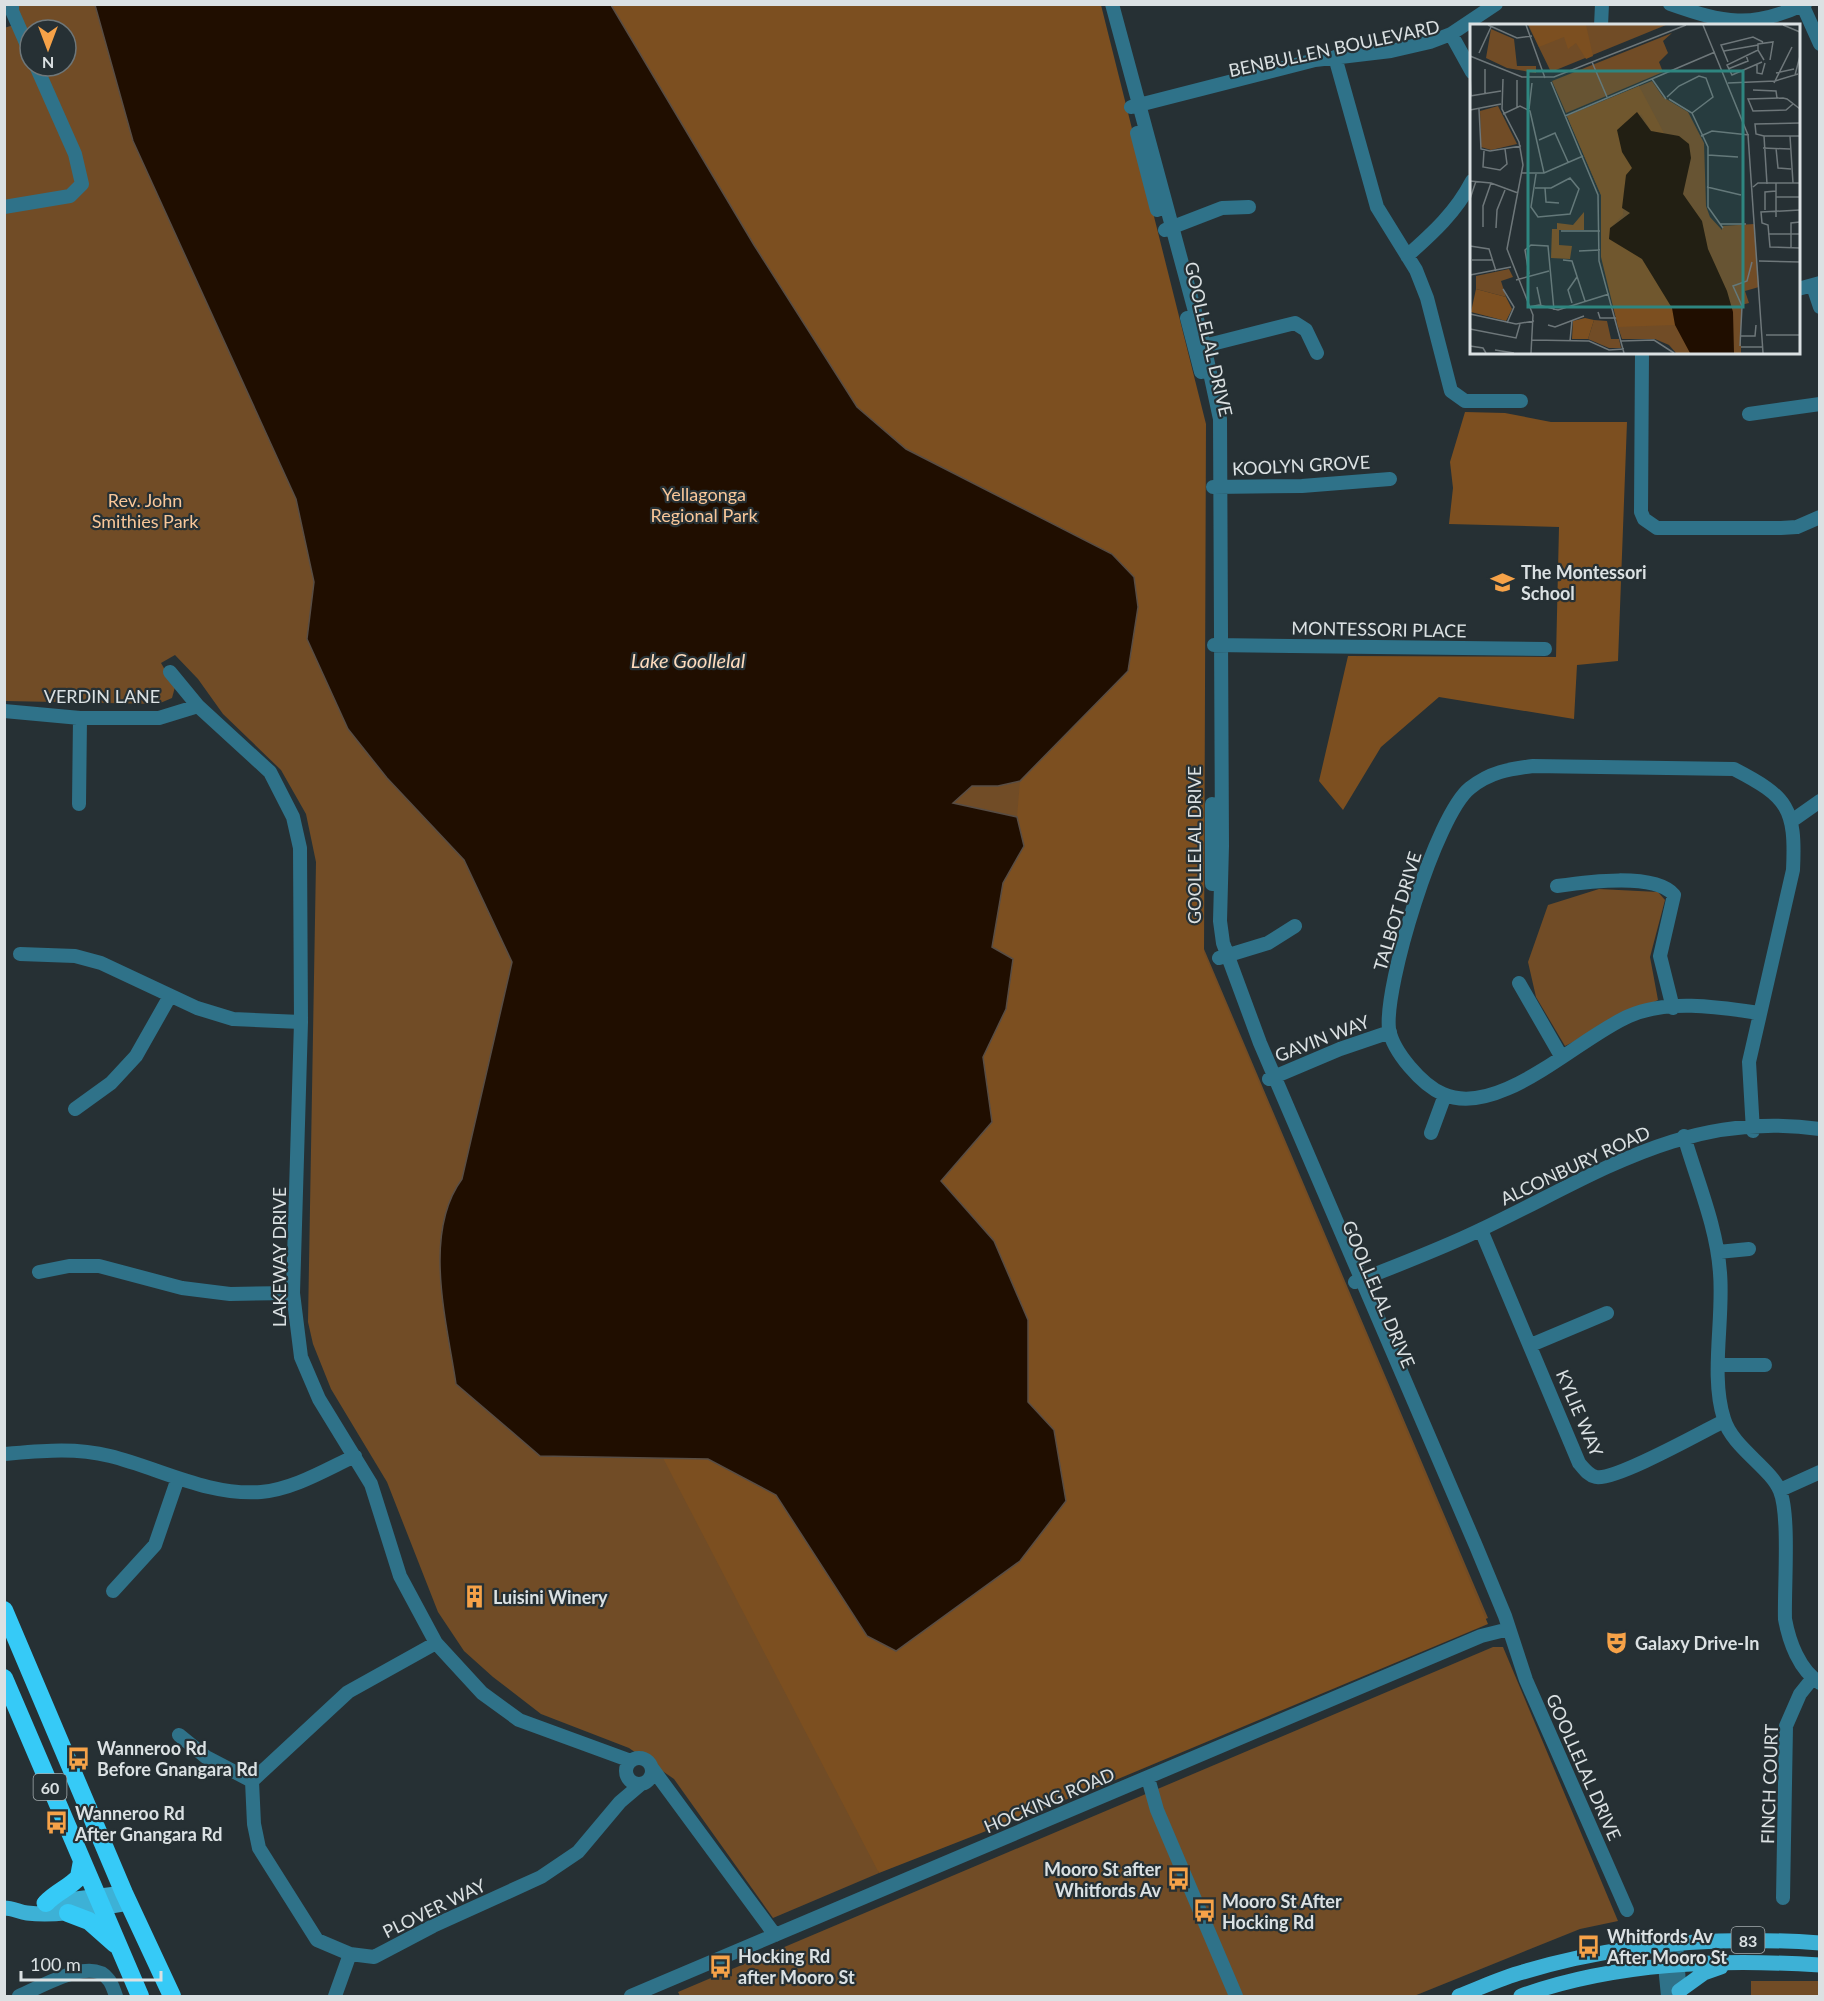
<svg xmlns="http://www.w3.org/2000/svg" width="1824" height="2001" viewBox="0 0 1824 2001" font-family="Lato,sans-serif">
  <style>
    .green { fill: #714c26; fill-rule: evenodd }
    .forest { fill: #7c4f20 }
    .water { fill: #200e00; stroke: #584d44; stroke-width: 1.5 }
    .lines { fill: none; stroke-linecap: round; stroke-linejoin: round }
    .minor { stroke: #2f7289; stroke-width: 14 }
    .major { stroke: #3db1d6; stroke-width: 15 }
    .highway { stroke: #36caf7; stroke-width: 18 }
    .labels { text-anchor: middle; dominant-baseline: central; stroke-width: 4.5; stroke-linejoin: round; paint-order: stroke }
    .shield { fill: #263034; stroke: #a5acae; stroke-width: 1.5 }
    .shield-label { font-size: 16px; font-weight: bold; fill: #dbe1e3 }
    .street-label { font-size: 18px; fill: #dbe1e3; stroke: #263034 }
    .park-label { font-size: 18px; fill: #f9c799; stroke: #263034 }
    .poi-label { font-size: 18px; font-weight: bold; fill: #dbe1e3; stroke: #263034; text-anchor: start }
    .water-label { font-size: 20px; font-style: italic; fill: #fddbbd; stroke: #263034 }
    .inset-road { fill: none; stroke: #6e777a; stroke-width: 1.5 }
    .view { fill: #2e8680; fill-opacity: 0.15; stroke: #2e8680; stroke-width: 3 }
    .inset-edge { fill: none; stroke: #dbe1e3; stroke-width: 3 }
  </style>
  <rect width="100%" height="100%" fill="#263034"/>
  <!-- green -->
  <path class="green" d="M 16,4 L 1095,5 L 1204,949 L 1488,1618 L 878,1870 L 879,1873 L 773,1918 L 674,1779 L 629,1748 L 541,1714 L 493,1677 L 464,1651 L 438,1612 L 387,1482 L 331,1389 L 313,1344 L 308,1322 L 316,862 L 306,814 L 281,770 L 223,714 L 198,679 L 175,655 L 161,663 L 175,687 L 172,698 L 158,704 L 5,701 L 4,28 L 17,24 ZM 30,30 L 66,30 L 66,66 L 30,66 Z
    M 1599,889 L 1658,892 L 1665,900 L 1650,957 L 1658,1000 L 1565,1046 L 1536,997 L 1528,962 L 1548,905 Z
    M 1493,1647 L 1503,1647 L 1618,1921 L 1580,1929 L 1414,1996 L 680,1996 L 678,1992 Z
    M 1751,1981 L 1819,1981 L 1819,1996 L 1751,1996 Z"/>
  <!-- forest -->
  <path class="forest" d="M 611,5 L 1101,5 L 1206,424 L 1204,953 L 1488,1624 L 1106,1784 L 879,1873 L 663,1458 L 708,1459 L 776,1495 L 867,1636 L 1054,1430 L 1028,1403 L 1028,1320 L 994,1241 L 941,1181 L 992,1122 L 977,1064 L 1006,1009 L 1013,959 L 992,947 L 1003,883 L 1024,846 L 1017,817 L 1020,781 L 1128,671 L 1138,607 L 1134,577 L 906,449 L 857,407 L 754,245 Z
    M 1465,412 L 1505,413 L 1551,422 L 1627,422 L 1618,661 L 1577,665 L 1574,719 L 1439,697 L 1381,747 L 1343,810 L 1319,781 L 1348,656 L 1556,657 L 1559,527 L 1449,524 L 1453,488 L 1450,462 Z"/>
  <!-- water -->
  <path class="water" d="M 95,5 L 611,5 L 754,245 L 857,407 L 906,449 L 1112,554 L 1134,577 L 1138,607 L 1128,671 L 1020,781 L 998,786 L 972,786 L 953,803 L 1017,817 L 1024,846 L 1003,883 L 992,947 L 1013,959 L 1006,1009 L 983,1057 L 992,1122 L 941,1181 L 994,1241 L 1028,1320 L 1028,1402 L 1054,1430 L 1066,1501 L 1020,1561 L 896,1651 L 867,1636 L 776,1495 L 708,1459 L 540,1456 L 456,1384 C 447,1323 422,1233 462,1179 L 512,962 L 464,860 L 387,778 L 348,729 L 307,639 L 314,582 L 296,499 L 133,141 Z"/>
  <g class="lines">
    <!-- minor -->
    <path class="minor" d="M 12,4 L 12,11 L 30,52
      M 1112,4 L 1204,345 L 1220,419 L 1222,846 L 1220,921 L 1223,943 L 1260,1043 L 1476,1546 L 1505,1616 L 1526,1680 L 1627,1910
      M 1670,4 C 1724,23 1751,29 1805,4
      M 1802,4 L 1820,44
      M 1601,26 L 1602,4
      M 1451,34 L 1472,72
      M 1335,57 L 1377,207 L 1416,270 L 1427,298 L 1451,391 L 1465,401 L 1521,401
      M 1131,107 L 1315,60 L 1391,51 L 1430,42 L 1451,34 L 1496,4
      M 1137,133 L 1157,210
      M 4,207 L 70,196 L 82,184 L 75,154 L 36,66
      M 1165,230 L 1222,208 L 1249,207
      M 1407,256 C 1433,233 1456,212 1472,181
      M 1813,286 L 1820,307
      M 1798,289 L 1820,283
      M 1187,318 L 1201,372
      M 1196,348 L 1295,323 L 1306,330 L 1317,353
      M 1642,352 L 1641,512 L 1644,519 L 1657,528 L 1781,528 L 1797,527 L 1820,517
      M 1749,414 L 1820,404
      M 1213,487 L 1302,486 L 1390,479
      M 1214,645 L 1545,649
      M 170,672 L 198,706 L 270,772 L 293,817 L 300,848 L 301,1022 L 293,1293 L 301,1357 L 319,1399 L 371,1484 L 400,1576 L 436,1643 L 482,1693 L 519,1720 L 631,1761
      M 4,711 L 80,718 L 159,718 L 198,706
      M 79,804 L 80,718
      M 1212,804 L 1212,884
      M 1793,820 L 1820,801
      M 1557,886 C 1585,882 1655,872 1674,895 L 1660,956 L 1673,1008
      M 20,954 L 75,956 L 101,963 L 197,1008 L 233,1019 L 301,1022
      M 1219,958 L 1268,943 L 1295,926
      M 1519,983 L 1561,1056
      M 1269,1079 L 1340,1049 L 1390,1032
      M 75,1109 L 111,1083 L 136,1056 L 170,996
      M 1753,1131 L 1749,1062 L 1793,870 C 1796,808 1788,797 1734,769 L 1533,766 C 1509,769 1490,772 1470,788 C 1436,815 1384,986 1389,1029 C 1393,1052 1422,1085 1443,1094 C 1499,1119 1578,1038 1629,1016 C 1668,999 1718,1007 1759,1013
      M 1431,1133 L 1445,1095
      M 1684,1136 C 1697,1181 1717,1227 1720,1273 C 1724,1319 1710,1376 1724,1419 C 1732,1447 1771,1468 1780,1491 C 1790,1515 1784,1589 1785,1619 C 1789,1641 1799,1670 1820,1683
      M 1481,1230 L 1579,1463 C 1584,1469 1588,1475 1596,1477 C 1615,1481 1702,1432 1724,1421
      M 1718,1252 L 1749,1249
      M 39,1272 L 69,1266 L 99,1266 L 182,1288 L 230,1294 L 293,1293
      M 1355,1282 C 1398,1265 1441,1249 1482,1229 C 1596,1175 1686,1110 1820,1129
      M 1531,1345 L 1607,1313
      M 1719,1365 L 1765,1365
      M 4,1454 C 40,1451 74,1447 110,1456 C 159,1468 208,1496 261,1492 C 294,1489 325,1470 355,1456
      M 1780,1490 L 1820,1472
      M 113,1591 L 155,1545 L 178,1478
      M 436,1643 L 348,1692 L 252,1781 L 254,1824 L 259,1848 L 317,1940 L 350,1954 L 374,1957 L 433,1926 L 541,1877 L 578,1852 L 620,1802 L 640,1785
      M 179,1735 L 206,1757 L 252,1781
      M626 1771a13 13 0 1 1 26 0a13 13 0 1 1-26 0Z
      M 652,1768 L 775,1935
      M 1148,1778 L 1157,1810 L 1236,1996
      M 1783,1898 L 1786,1726 L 1800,1694 L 1812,1679
      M 1676,1944 L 1680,1996
      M 1663,1945 L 1668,1996
      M 19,1996 C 39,1988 91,1956 108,1979 C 112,1983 114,1991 116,1996
      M 335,1996 L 350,1954
      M 631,1996 L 1481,1636 L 1509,1629"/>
    <!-- major -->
    <path class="major" d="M 44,1903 L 124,1893
      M 4,1908 C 13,1908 19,1912 27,1913 C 61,1917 96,1908 129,1903
      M 1679,1991 L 1704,1973 L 1721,1967
      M 1459,1996 C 1480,1988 1501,1978 1523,1972 C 1618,1943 1721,1936 1820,1943
      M 1521,1996 C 1616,1962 1720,1959 1820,1965"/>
    <!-- highway -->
    <path class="highway" d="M 4,1610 L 124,1893 L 172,1996
      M 4,1678 L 140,1996
      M 46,1903 C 56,1892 69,1888 79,1877 L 82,1861
      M 68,1913 L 89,1921 L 115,1944"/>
  </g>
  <!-- icons -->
  <defs>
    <symbol id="school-bare" viewBox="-9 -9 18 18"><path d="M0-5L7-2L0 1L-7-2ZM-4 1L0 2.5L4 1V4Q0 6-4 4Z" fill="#f6a248" stroke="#263034" stroke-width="2.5" paint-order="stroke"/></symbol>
    <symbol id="building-bare" viewBox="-9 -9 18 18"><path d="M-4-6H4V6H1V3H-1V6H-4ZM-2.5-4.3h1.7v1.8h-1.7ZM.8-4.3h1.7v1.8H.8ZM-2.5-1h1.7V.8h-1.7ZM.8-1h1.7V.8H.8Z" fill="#f6a248" stroke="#263034" stroke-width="2.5" paint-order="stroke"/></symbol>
    <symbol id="theatre-bare" viewBox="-9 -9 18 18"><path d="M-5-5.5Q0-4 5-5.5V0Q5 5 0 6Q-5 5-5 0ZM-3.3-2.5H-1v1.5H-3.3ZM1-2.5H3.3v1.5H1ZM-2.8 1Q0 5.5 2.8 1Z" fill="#f6a248" stroke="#263034" stroke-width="2.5" paint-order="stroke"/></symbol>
    <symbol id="bus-bare" viewBox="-9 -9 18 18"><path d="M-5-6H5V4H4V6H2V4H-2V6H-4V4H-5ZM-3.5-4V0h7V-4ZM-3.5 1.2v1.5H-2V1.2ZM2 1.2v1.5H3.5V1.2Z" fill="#f6a248" stroke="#263034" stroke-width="2.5" paint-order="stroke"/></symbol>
  </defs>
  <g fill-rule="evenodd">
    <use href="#school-bare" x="1486" y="566" width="33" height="33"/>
    <use href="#building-bare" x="458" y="1580" width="33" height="33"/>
    <use href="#theatre-bare" x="1600" y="1626" width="33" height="33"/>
    <use href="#bus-bare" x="62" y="1742" width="33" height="33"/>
    <use href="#bus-bare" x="40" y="1806" width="33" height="33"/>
    <use href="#bus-bare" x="1162" y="1862" width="33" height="33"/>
    <use href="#bus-bare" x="1188" y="1894" width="33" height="33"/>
    <use href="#bus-bare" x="1572" y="1930" width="33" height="33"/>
    <use href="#bus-bare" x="704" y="1950" width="33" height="33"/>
  </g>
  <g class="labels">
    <!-- shield labels -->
    <g class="shield">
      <rect x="33.5" y="1774" width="33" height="26" rx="4.5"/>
      <rect x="1731.5" y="1927" width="33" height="26" rx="4.5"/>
    </g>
    <g class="shield-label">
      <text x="50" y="1787">60</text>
      <text x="1748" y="1940">83</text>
    </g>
    <!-- street labels -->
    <g class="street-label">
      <text transform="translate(1334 48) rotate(-12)">BENBULLEN BOULEVARD</text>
      <text transform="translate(1209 339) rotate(77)">GOOLLELAL DRIVE</text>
      <text transform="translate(1301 465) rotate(-3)">KOOLYN GROVE</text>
      <text transform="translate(1379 629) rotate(1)">MONTESSORI PLACE</text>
      <text x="102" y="696">VERDIN LANE</text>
      <text transform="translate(1194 845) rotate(-90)">GOOLLELAL DRIVE</text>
      <text transform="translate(1397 911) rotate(-73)">TALBOT DRIVE</text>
      <text transform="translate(1322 1038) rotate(-21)">GAVIN WAY</text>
      <text transform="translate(1575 1165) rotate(-25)">ALCONBURY ROAD</text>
      <text transform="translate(279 1257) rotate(-90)">LAKEWAY DRIVE</text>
      <text transform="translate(1379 1294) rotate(67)">GOOLLELAL DRIVE</text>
      <text transform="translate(1580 1413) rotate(67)">KYLIE WAY</text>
      <text transform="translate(1584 1767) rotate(66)">GOOLLELAL DRIVE</text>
      <text transform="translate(1769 1784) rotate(-88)">FINCH COURT</text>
      <text transform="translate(1049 1800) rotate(-23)">HOCKING ROAD</text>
      <text transform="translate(434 1908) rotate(-26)">PLOVER WAY</text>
    </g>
    <!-- park labels -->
    <g class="park-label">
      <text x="704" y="494">Yellagonga<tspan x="704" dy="21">Regional Park</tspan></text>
      <text x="145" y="500">Rev. John<tspan x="145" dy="21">Smithies Park</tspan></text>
    </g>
    <!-- poi labels -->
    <g class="poi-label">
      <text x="1521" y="572">The Montessori<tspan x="1521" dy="21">School</tspan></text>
      <text x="493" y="1597">Luisini Winery</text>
      <text x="1635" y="1643">Galaxy Drive-In</text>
      <text x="97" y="1748">Wanneroo Rd<tspan x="97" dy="21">Before Gnangara Rd</tspan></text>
      <text x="75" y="1813">Wanneroo Rd<tspan x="75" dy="21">After Gnangara Rd</tspan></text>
      <text x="1161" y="1869" text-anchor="end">Mooro St after<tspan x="1161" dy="21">Whitfords Av</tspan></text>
      <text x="1222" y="1901">Mooro St After<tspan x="1222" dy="21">Hocking Rd</tspan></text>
      <text x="1607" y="1936">Whitfords Av<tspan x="1607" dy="21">After Mooro St</tspan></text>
      <text x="738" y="1956">Hocking Rd<tspan x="738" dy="21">after Mooro St</tspan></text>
    </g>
    <!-- water labels -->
    <g class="water-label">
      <text x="688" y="660">Lake Goollelal</text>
    </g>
  </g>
  <!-- overview -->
  <g transform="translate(1470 24)">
    <rect width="330" height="330" fill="#263034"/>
    <path d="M 58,1 L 196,1 L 81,48 ZM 21,5 L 44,15 L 47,42 L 66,42 L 66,49 L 37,44 L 16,34 ZM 202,9 L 193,17 L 198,29 L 189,38 L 193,48 L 96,89 L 82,57 ZM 182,57 L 193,73 L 218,88 L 234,119 L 236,182 L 240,193 L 252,206 L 252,202 L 284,200 L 289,263 L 275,267 L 279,279 L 271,281 L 271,329 L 206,329 L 199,321 L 185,315 L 152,315 L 148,303 L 131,171 L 97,92 ZM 28,82 L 47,120 L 21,126 L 11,123 L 10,87 ZM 39,245 L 43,253 L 31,257 L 36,273 L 6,265 L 6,252 ZM 124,296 L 137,297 L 141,315 L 149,315 L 151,324 L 139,324 L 118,315 Z" fill="#714c26"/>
    <path d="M 59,1 L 116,1 L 123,32 L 116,35 L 106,19 L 98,25 L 94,13 L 69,23 ZM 169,62 L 195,111 L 181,107 L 171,90 L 152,118 L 152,128 L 162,144 L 154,164 L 153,191 L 140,204 L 172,235 L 202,284 L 205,301 L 148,303 L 131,233 L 131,171 L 97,92 ZM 114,188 L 114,206 L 89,206 L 89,221 L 102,222 L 100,235 L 81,234 L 82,205 L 87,205 L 87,199 L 103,201 ZM 6,265 L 36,273 L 42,285 L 36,297 L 1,288 ZM 115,294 L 124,296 L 118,315 L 102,315 L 103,297 Z" fill="#7c4f20"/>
    <path d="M 167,88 L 181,107 L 209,112 L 219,120 L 221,134 L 213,170 L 232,197 L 238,225 L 257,267 L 263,288 L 264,329 L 220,329 L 205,301 L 202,284 L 172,235 L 139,215 L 140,204 L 160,189 L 152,184 L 156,151 L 162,144 L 152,128 L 147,106 Z" fill="#200e00"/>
    <path class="inset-road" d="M 18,1 L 47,14 L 62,12M 56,1 L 75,54M 233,1 L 278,111 L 293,329M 313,1 L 330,8M 288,26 L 288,20 L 303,18 L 300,36M 254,27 L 288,21M 9,29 L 21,3M 0,32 L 52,53 L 84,53 L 216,1M 122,38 L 137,73M 258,38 L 251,21 L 283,13 L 293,18M 292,38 L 262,51 L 257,41 L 288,26 L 294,36M 287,41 L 287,49 L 292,50 L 295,39M 258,45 L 278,37 L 276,31M 306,49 L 324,45M 0,50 L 1,71M 325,51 L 330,32M 33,55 L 32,85 L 49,118 L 53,141 L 37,225 L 63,291 L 61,329M 182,55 L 196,75M 81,58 L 128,171 L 129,237 L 154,329M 258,59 L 305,57 L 328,50M 304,59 L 322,23M 283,66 L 306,67 L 307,74M 15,69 L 15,45M 0,72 L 31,67M 197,73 L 209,62 L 229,52 L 236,54 L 243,73 L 222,89M 199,75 L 222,89 L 238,123 L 238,183 L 253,204M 323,80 L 316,86 L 283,87 L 278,75 L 313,74 L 317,75 L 330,85M 47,83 L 47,56M 9,85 L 11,125 L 20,127 L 51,122M 59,85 L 62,59M 0,86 L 31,80M 33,90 L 50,82 L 60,87 L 74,149M 95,92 L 245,28M 231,112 L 242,107 L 279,111M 294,112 L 286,110 L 285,100 L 330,99M 320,112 L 323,159M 69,116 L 85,109 L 98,138M 293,124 L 320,125M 306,124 L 308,144 L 321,145M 14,127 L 13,143 L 30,146 L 37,140 L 35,125M 238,131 L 268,133M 51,149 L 74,149 L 113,132M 0,157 L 21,159 L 48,169M 306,159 L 306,193M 297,160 L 294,112 L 330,112M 237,163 L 271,171M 283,163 L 288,159 L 330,159M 65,164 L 81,164 L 100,154 L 109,165 L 100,190 L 68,193 L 61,183 L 66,150M 75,164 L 76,178 L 89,179M 306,173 L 330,173M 0,175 L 6,157M 295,186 L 295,168 L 306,167M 330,186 L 291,188 L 292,199 L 298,201 L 300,223 L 330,224M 250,200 L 276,200M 13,203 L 13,182 L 21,159M 26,204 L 27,186 L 35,166M 91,207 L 130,207M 298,210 L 330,210M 0,222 L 19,225 L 26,247M 321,224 L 321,199 L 330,198M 109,227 L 130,226M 2,236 L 23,236M 93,236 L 102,237 L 115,277M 289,237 L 330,238M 59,250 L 55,226 L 61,221 L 78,222 L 84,286M 0,251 L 41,243M 46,256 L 79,247M 67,263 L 71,282M 33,265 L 44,283 L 37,299M 102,279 L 98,266 L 107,253M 59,283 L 69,281 L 88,286 L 139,270M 128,288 L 130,294 L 146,294M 0,290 L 46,300 L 64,297M 78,301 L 85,303 L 114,292M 0,305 L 46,314 L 50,300M 296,311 L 330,311M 270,312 L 285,312 L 286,301M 62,316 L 119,317 L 139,326 L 154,325M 100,317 L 102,296M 151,317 L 184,316 L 204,329M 0,322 L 13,324 L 16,329M 270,322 L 272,282 L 263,262 L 277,257 L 282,238M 271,323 L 293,323M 25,326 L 44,329"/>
    <path class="view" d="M 58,47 L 273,47 L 273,283 L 58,283 Z"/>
    <rect width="330" height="330" class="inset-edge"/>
  </g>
  <!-- border -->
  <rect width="1824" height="2001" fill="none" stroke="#dbe1e3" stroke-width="12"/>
  <!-- north arrow -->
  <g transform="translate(48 48) rotate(180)"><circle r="28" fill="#263034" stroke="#6e777a" stroke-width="1.5"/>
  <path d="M0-4.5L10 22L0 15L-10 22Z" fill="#f6a248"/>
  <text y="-9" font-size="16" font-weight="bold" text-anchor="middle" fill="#dbe1e3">N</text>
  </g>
  <!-- scale -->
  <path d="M21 1971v9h140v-9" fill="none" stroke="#dbe1e3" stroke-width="3"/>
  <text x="30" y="1971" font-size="18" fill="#dbe1e3" stroke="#263034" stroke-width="4.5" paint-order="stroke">100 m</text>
</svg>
